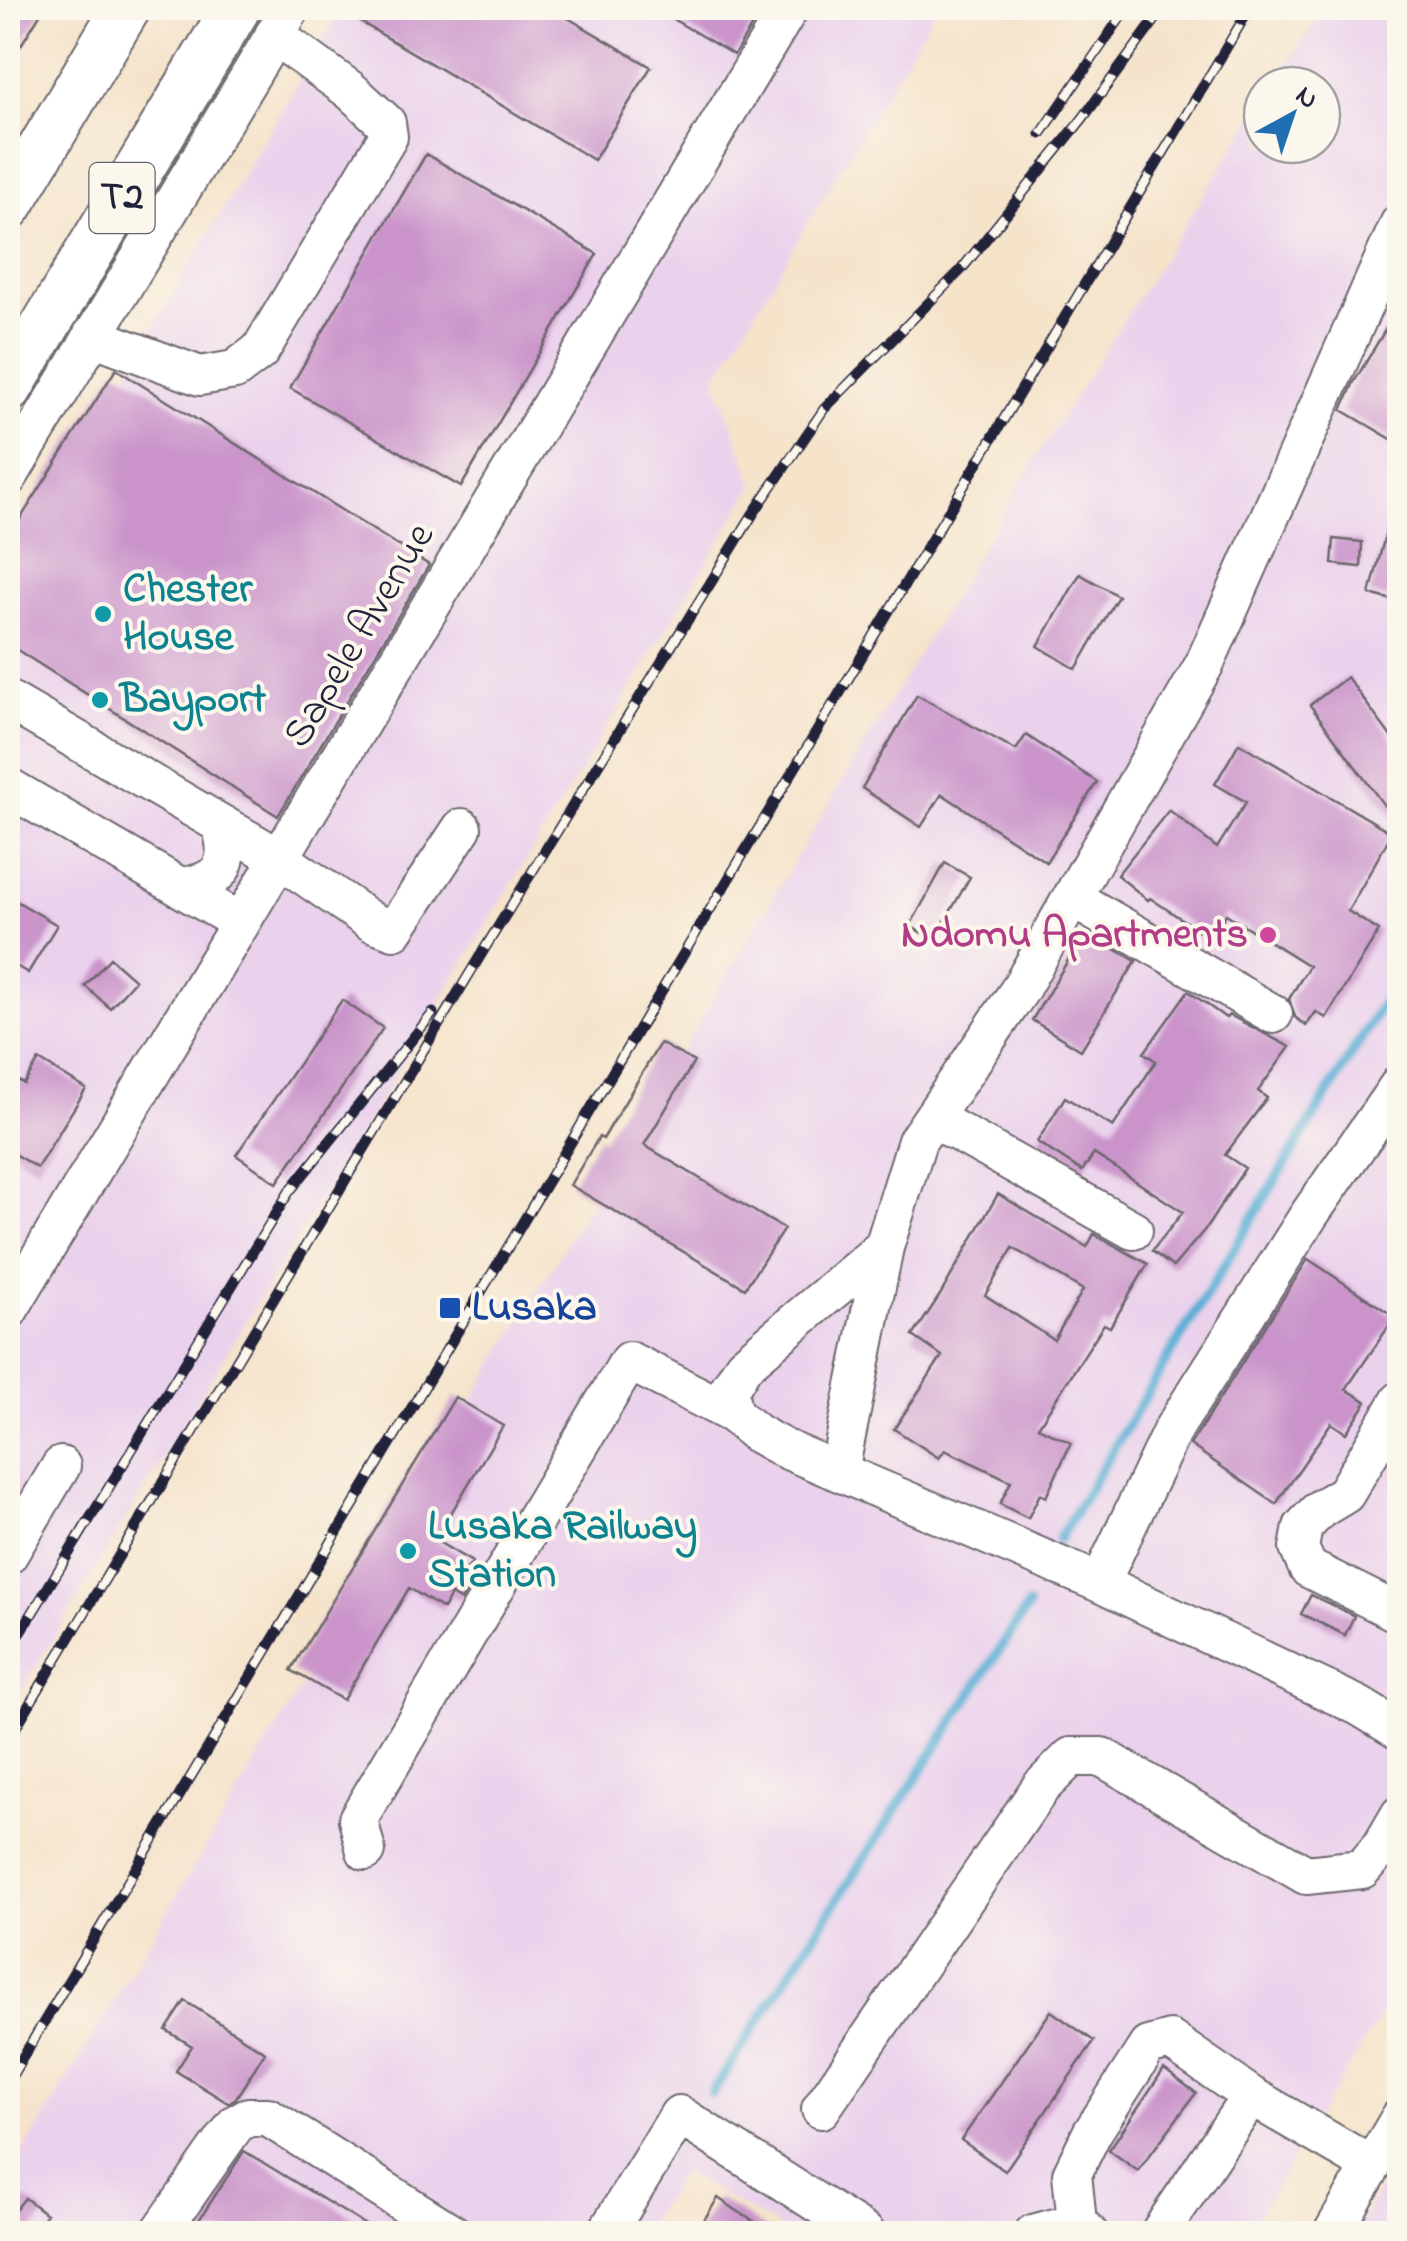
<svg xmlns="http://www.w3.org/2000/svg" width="1407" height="2241" viewBox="0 0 1407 2241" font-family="'Indie Flower',sans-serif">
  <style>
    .built { fill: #ead1ec }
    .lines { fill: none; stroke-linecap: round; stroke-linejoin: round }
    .stream { stroke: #59aed5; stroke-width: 10 }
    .building { fill: #ca94cb; fill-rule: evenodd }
    .minor-casing { stroke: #6c666d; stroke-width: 42 }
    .major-casing { stroke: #6c666d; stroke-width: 52 }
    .minor { stroke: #fff; stroke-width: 38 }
    .major { stroke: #fff; stroke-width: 48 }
    .rail-casing { stroke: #22223b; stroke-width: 11 }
    .rail { stroke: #fbf7ec; stroke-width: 8; stroke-dasharray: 22; stroke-linecap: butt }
    .culture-dot { fill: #0f9aa8; stroke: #fbf7ec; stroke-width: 4 }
    .hotel-dot { fill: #d1479c; stroke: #fbf7ec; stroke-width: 4 }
    .transit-dot { fill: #1a4fb4; stroke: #fbf7ec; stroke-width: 4 }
    .labels { text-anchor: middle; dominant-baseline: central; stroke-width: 8; stroke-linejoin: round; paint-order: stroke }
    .shield { fill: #fbf7ec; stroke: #636270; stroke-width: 2.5 }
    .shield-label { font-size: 40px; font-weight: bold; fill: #22223b }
    .culture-label { font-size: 42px; font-weight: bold; fill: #0d838f; stroke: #fbf7ec; text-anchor: start }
    .street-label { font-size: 42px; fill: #22223b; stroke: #fbf7ec }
    .hotel-label { font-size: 42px; font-weight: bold; fill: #b23c85; stroke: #fbf7ec; text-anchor: end }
    .transit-label { font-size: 42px; font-weight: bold; fill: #164399; stroke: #fbf7ec; text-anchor: start }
  </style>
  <rect width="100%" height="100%" fill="#fbf7ec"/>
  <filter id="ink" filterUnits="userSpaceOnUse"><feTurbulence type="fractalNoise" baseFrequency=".01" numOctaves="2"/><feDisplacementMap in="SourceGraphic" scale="20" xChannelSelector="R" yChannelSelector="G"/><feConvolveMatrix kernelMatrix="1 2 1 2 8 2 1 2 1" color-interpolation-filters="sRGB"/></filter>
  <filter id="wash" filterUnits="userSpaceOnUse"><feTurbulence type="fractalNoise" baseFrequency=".0048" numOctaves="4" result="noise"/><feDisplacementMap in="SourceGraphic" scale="40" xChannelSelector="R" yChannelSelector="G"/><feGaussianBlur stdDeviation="2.25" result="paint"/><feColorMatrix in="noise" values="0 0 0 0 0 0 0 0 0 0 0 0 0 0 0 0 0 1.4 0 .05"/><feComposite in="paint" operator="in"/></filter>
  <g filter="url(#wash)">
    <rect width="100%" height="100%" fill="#f5e3ca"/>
    <!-- built -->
    <path class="built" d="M 342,8 L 936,8 L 715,379 L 754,485 L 8,1713 L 8,573 Z
      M 1324,8 L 1399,8 L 1399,1985 L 1247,2233 L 789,2233 L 683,2172 L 640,2233 L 8,2234 L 8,2178 L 1040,451 L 1262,104 L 1262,145 L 1322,145 L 1322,85 L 1274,85 Z
      M 1399,2157 L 1399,2233 L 1353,2233 Z"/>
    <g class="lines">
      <!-- stream -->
      <path class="stream" d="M 1059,1539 L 1400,974
        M 712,2093 L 1028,1606"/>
    </g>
    <g id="blocks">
      <!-- building -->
      <path class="building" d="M 8,8 L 44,8 L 8,66 Z
        M 337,8 L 551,8 L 651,67 L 594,160 Z
        M 654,8 L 763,8 L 734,55 Z
        M 426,154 L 597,254 L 461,487 L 290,388 Z
        M 1400,305 L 1400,444 L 1342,410 L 1354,382 Z
        M 116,369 L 429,565 L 278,816 L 8,644 L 8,538 Z
        M 1391,512 L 1400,513 L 1400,602 L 1370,594 Z
        M 1334,539 L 1362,542 L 1361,567 L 1332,564 Z
        M 1080,574 L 1118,596 L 1076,669 L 1038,646 Z
        M 1347,677 L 1400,749 L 1400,827 L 1310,705 Z
        M 917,695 L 1016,750 L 1026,735 L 1097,782 L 1046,862 L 942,794 L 921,827 L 862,788 Z
        M 1239,743 L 1392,833 L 1348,911 L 1379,931 L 1326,1018 L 1316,1012 L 1306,1026 L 1295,1017 L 1289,999 L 1309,966 L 1226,914 L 1210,938 L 1150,898 L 1148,900 L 1117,875 L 1169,810 L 1217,848 L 1246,802 L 1215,784 Z
        M 945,863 L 970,877 L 934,940 L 910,926 Z
        M 8,896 L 57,925 L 28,973 L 8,961 Z
        M 1085,932 L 1136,961 L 1081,1050 L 1032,1020 Z
        M 110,958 L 135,980 L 110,1008 L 85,986 Z
        M 1188,991 L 1226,1018 L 1229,1015 L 1290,1047 L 1258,1091 L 1267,1098 L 1225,1155 L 1245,1168 L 1207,1227 L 1173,1267 L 1152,1251 L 1183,1212 L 1094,1154 L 1082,1171 L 1037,1142 L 1065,1097 L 1113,1127 L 1156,1061 L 1144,1053 Z
        M 342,1000 L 383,1028 L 277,1183 L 236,1155 Z
        M 660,1043 L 694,1062 L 644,1145 L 784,1229 L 745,1288 L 570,1185 L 599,1137 L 603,1139 Z
        M 39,1060 L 86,1089 L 37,1168 L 8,1150 L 8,1074 L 24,1084 Z
        M 998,1194 L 1087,1247 L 1094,1234 L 1148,1264 L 1110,1327 L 1104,1324 L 1038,1427 L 1071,1443 L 1046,1497 L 1040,1494 L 1028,1518 L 1000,1504 L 1011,1481 L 945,1450 L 939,1458 L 894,1429 L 942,1356 L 913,1336 L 940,1295 ZM 1013,1248 L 1083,1290 L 1054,1340 L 985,1295 Z
        M 1308,1259 L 1395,1317 L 1346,1389 L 1367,1402 L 1346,1433 L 1331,1423 L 1276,1504 L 1190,1445 Z
        M 455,1397 L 503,1426 L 435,1540 L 472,1562 L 466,1571 L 475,1576 L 461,1601 L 451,1595 L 443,1609 L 409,1588 L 343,1700 L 291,1670 Z
        M 1311,1595 L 1354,1616 L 1345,1635 L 1301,1614 Z
        M 185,2001 L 265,2052 L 236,2098 L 228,2103 L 176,2071 L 192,2046 L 166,2030 Z
        M 1051,2011 L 1094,2041 L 1005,2171 L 961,2140 Z
        M 1164,2069 L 1196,2093 L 1138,2171 L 1109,2150 Z
        M 244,2151 L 380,2234 L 190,2234 Z
        M 25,2198 L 46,2214 L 30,2234 L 8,2234 L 8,2219 Z
        M 718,2198 L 772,2234 L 695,2234 Z"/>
    </g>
  </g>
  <g filter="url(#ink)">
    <use href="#blocks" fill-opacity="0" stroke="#6c666d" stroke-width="2.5"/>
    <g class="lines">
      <defs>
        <path id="minor" d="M 92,336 L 200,376 L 235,370 L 260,351 L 388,137 L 386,123 L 350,90 L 274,35
          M 8,477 L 291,8
          M 8,700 L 279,858 L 372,922 L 394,930 L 462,828
          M 8,787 L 240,922
          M 181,887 C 222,882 233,864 221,825
          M 1072,898 L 1273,1014
          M 933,1118 L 1133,1230
          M 884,1247 L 744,1365 L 728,1391 L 733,1414 L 756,1433 L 783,1448 L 1100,1583 L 1359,1706 L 1400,1731
          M 8,1311 L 789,8
          M 1400,1401 L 1345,1494 L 1320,1509 L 1303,1527 L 1299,1548 L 1308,1568 L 1400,1614
          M 839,1471 L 884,1247 L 917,1141 L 1019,991 L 1204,665 L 1400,223
          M 8,1555 L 61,1466
          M 1100,1583 L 1172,1431 L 1309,1215 L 1400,1084
          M 366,1851 L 358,1819 L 629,1361 L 733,1414
          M 821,2109 L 1041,1787 L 1071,1757 L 1102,1757 L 1306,1875 L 1362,1869 L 1382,1846 L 1400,1815
          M 159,2234 L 236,2124 L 248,2117 L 268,2117 L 453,2234
          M 606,2234 L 679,2115 L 866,2234
          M 1033,2234 L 1077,2222
          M 1089,2234 L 1077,2222 L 1072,2174 L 1092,2133 L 1148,2046 L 1170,2040 L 1251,2096 L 1372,2166
          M 1159,2234 L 1251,2096
          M 1332,2234 L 1400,2118"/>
        <path id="major" d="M 8,206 L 126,8
          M 8,388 L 236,8"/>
      </defs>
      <!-- minor casing -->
      <use href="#minor" class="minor-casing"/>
      <!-- major casing -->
      <use href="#major" class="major-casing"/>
      <!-- minor -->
      <use href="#minor" class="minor"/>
      <!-- major -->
      <use href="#major" class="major"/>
      <defs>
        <path id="rail" d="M 1041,134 L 1127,8
          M 8,1653 L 289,1192 L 433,1013
          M 8,1740 L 485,948 L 753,514 L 824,409 L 961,270 L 1083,118 L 1164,8
          M 8,2082 L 1250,8"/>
      </defs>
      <!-- rail casing -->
      <use href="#rail" class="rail-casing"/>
      <!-- rail -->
      <use href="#rail" class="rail"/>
    </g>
  </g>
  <!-- markers -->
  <g class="culture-dot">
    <circle cx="103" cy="614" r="10"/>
    <circle cx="100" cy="700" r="10"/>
    <circle cx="408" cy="1551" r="10"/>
  </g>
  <circle class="hotel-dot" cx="1268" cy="935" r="10"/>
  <rect class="transit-dot" x="438" y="1296" width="24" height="24" rx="5"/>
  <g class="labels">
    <!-- shield labels -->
    <rect class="shield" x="89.5" y="163" width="65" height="70" rx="8"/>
    <g class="shield-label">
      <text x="122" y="198">T2</text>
    </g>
    <!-- culture labels -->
    <g class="culture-label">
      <text x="123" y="590">Chester<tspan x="123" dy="48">House</tspan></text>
      <text x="120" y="700">Bayport</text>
      <text x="428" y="1527">Lusaka Railway<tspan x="428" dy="48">Station</tspan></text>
    </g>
    <!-- street labels -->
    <g class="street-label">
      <text transform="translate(360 636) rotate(-59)">Sapele Avenue</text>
    </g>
    <!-- hotel labels -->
    <g class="hotel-label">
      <text x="1248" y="935">Ndomu Apartments</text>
    </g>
    <!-- transit labels -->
    <g class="transit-label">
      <text x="472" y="1308">Lusaka</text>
    </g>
  </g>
  <!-- margin -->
  <rect width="1407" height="2241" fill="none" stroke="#fbf7ec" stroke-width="40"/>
  <!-- north arrow -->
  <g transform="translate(1292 115) rotate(40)"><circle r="48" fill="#fbf7ec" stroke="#a4a2a5" stroke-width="2.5"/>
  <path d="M0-8L18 38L0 25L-18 38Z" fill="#1f6fb2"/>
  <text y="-15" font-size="28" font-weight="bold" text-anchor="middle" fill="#22223b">N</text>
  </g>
</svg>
